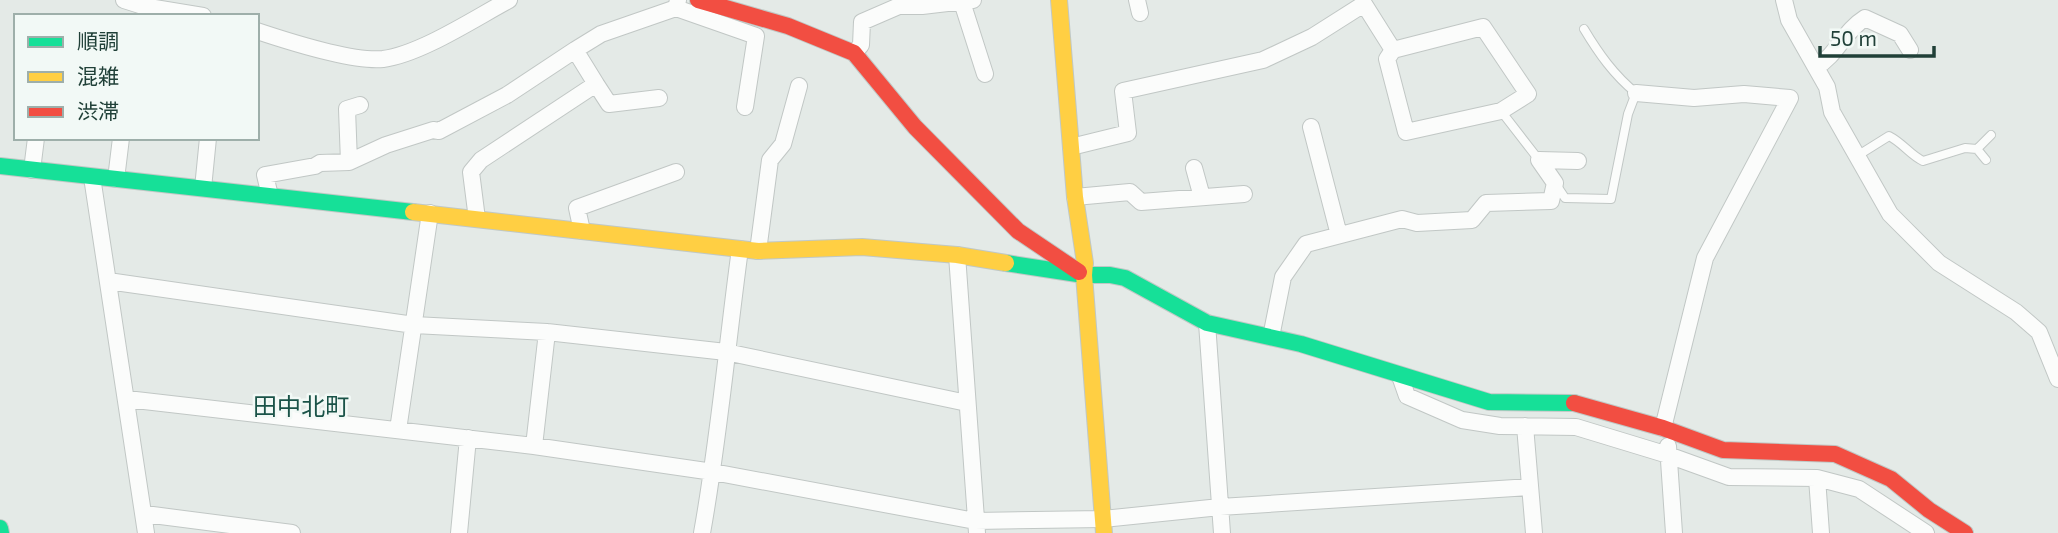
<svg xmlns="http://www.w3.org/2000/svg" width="2058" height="533" viewBox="0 0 2058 533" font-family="'Exo 2','Noto Sans JP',sans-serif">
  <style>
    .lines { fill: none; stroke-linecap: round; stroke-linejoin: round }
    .lane-casing { stroke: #c1c7c5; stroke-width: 10 }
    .street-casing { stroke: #c1c7c5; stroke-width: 18 }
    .fast-casing { stroke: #c0c8c5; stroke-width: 18 }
    .slow-casing { stroke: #c0c8c5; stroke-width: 18 }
    .jam-casing { stroke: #c0c8c5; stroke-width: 18 }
    .lane { stroke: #fbfcfb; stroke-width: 8 }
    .street { stroke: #fbfcfb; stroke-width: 16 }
    .fast { stroke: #16e098; stroke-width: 16 }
    .slow { stroke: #ffcf43; stroke-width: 16 }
    .jam { stroke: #f24e42; stroke-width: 16 }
    .labels { text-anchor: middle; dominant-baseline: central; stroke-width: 5; stroke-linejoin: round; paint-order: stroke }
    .quarter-label { font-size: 24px; fill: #1a5348; stroke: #f2f9f6 }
  </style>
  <rect width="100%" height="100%" fill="#e4eae7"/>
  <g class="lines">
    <defs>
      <path id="lane" d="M 1501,111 L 1539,160
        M 1977,149 L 1991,135
        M 1857,156 L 1889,136 C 1903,143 1910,155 1923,161 L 1965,148 L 1977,149 L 1986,160
        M 1557,186 L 1565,198 L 1611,199 L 1628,114 L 1636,93 C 1614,75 1599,54 1584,29"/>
      <path id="street" d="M 124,0 L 143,6 L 203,16
        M 1137,0 L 1140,13
        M 1784,0 L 1789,20 L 1827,87 L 1832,112 L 1890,214 L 1939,263 L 2016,312 L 2039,332 L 2058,379
        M 962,2 L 985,74
        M 676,8 L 756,36 L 745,107
        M 257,31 C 287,41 354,62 383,59 C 421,54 475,18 509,0
        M 575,50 L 601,34 L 676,8 L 678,0
        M 854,53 L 861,45 L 862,22 L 899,6 L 922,6 L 973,0
        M 1816,67 C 1837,55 1844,31 1865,18 L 1900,34 L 1910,50
        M 1636,93 L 1694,98 L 1744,94 L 1790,98 L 1705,258 L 1663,428
        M 1311,127 L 1339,235
        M 1071,147 L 1128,133 L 1123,91 L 1263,60 L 1312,37 L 1364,4 L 1393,50 L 1483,27 L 1528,94 L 1501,111 L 1406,132 L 1387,59 L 1393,50
        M 349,162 L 347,109 L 360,105
        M 1194,168 L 1202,197
        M 32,170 L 36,138
        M 92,177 L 146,533
        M 116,179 L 121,138
        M 203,188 L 208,138
        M 270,196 L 265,175 L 315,166 L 320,163 L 349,162 L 386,145 L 433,130 L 439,131 L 507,95 L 575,50 L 596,84
        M 1075,197 L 1130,192 L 1141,202 L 1244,194
        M 477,219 L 471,172 L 481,160 L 596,84 L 609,104 L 659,98
        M 582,231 L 577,208 L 676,172
        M 758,251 L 770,160 L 783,144 L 799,86
        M 957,255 L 977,533
        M 108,281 L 414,325 L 547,332 L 726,352 L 967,403
        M 1207,323 L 1222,533
        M 1271,337 L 1283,277 L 1306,244 L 1402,219 L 1417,223 L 1472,220 L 1486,203 L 1551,201 L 1555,183 L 1539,160 L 1578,161
        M 1400,376 L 1407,396 L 1462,420 L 1500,426 L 1576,427 L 1668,455 L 1729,477 L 1817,478 L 1859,489 L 1926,533
        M 127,399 L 534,446 L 713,472 L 975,521 L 1103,519 L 1220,507 L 1530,487
        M 1525,426 L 1534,533
        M 398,430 L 430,213
        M 534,446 L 547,332
        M 1668,446 L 1674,533
        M 1817,478 L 1821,533
        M 145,514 L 292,533
        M 459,533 L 468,438
        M 702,533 C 719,439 727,344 740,249"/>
      <path id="fast" d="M 0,166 L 413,212
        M 1006,263 L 1084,275 L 1110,275 L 1125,278 L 1207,323 L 1301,344 L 1489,402 L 1574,403
        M 0,528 L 1,533"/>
      <path id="slow" d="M 1059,0 L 1075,197 L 1085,263 L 1084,275 L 1104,533
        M 413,212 L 758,251 L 862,247 L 957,255 L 1006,263"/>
      <path id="jam" d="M 698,0 L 788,26 L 854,53 L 915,127 L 1018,231 L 1079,272
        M 1574,403 L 1663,428 L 1723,450 L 1835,454 L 1891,479 L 1929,510 L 1965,533"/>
    </defs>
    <!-- lane casing -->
    <use href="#lane" class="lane-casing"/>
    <!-- street casing -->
    <use href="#street" class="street-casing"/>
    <!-- fast casing -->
    <use href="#fast" class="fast-casing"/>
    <!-- slow casing -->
    <use href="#slow" class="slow-casing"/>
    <!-- jam casing -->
    <use href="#jam" class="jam-casing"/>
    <!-- lane -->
    <use href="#lane" class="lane"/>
    <!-- street -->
    <use href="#street" class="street"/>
    <!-- fast -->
    <use href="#fast" class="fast"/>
    <!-- slow -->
    <use href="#slow" class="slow"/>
    <!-- jam -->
    <use href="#jam" class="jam"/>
  </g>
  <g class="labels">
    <!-- quarter labels -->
    <g class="quarter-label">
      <text x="301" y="405">田中北町</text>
    </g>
  </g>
  <!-- legend -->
  <rect x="14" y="14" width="245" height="126" fill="#f2f9f6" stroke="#9eafaa" stroke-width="2"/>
  <rect x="28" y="37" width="35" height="10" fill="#16e098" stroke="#9eafaa" stroke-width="2"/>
  <text x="77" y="49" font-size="21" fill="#204038">順調</text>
  <rect x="28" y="72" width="35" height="10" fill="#ffcf43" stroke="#9eafaa" stroke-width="2"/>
  <text x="77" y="84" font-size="21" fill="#204038">混雑</text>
  <rect x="28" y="107" width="35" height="10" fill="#f24e42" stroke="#9eafaa" stroke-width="2"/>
  <text x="77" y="119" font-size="21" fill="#204038">渋滞</text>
  <!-- scale -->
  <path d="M1820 46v10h114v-10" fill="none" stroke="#204038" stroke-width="3.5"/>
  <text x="1830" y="46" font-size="21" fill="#204038" stroke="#f2f9f6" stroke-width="5" paint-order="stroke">50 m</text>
</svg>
